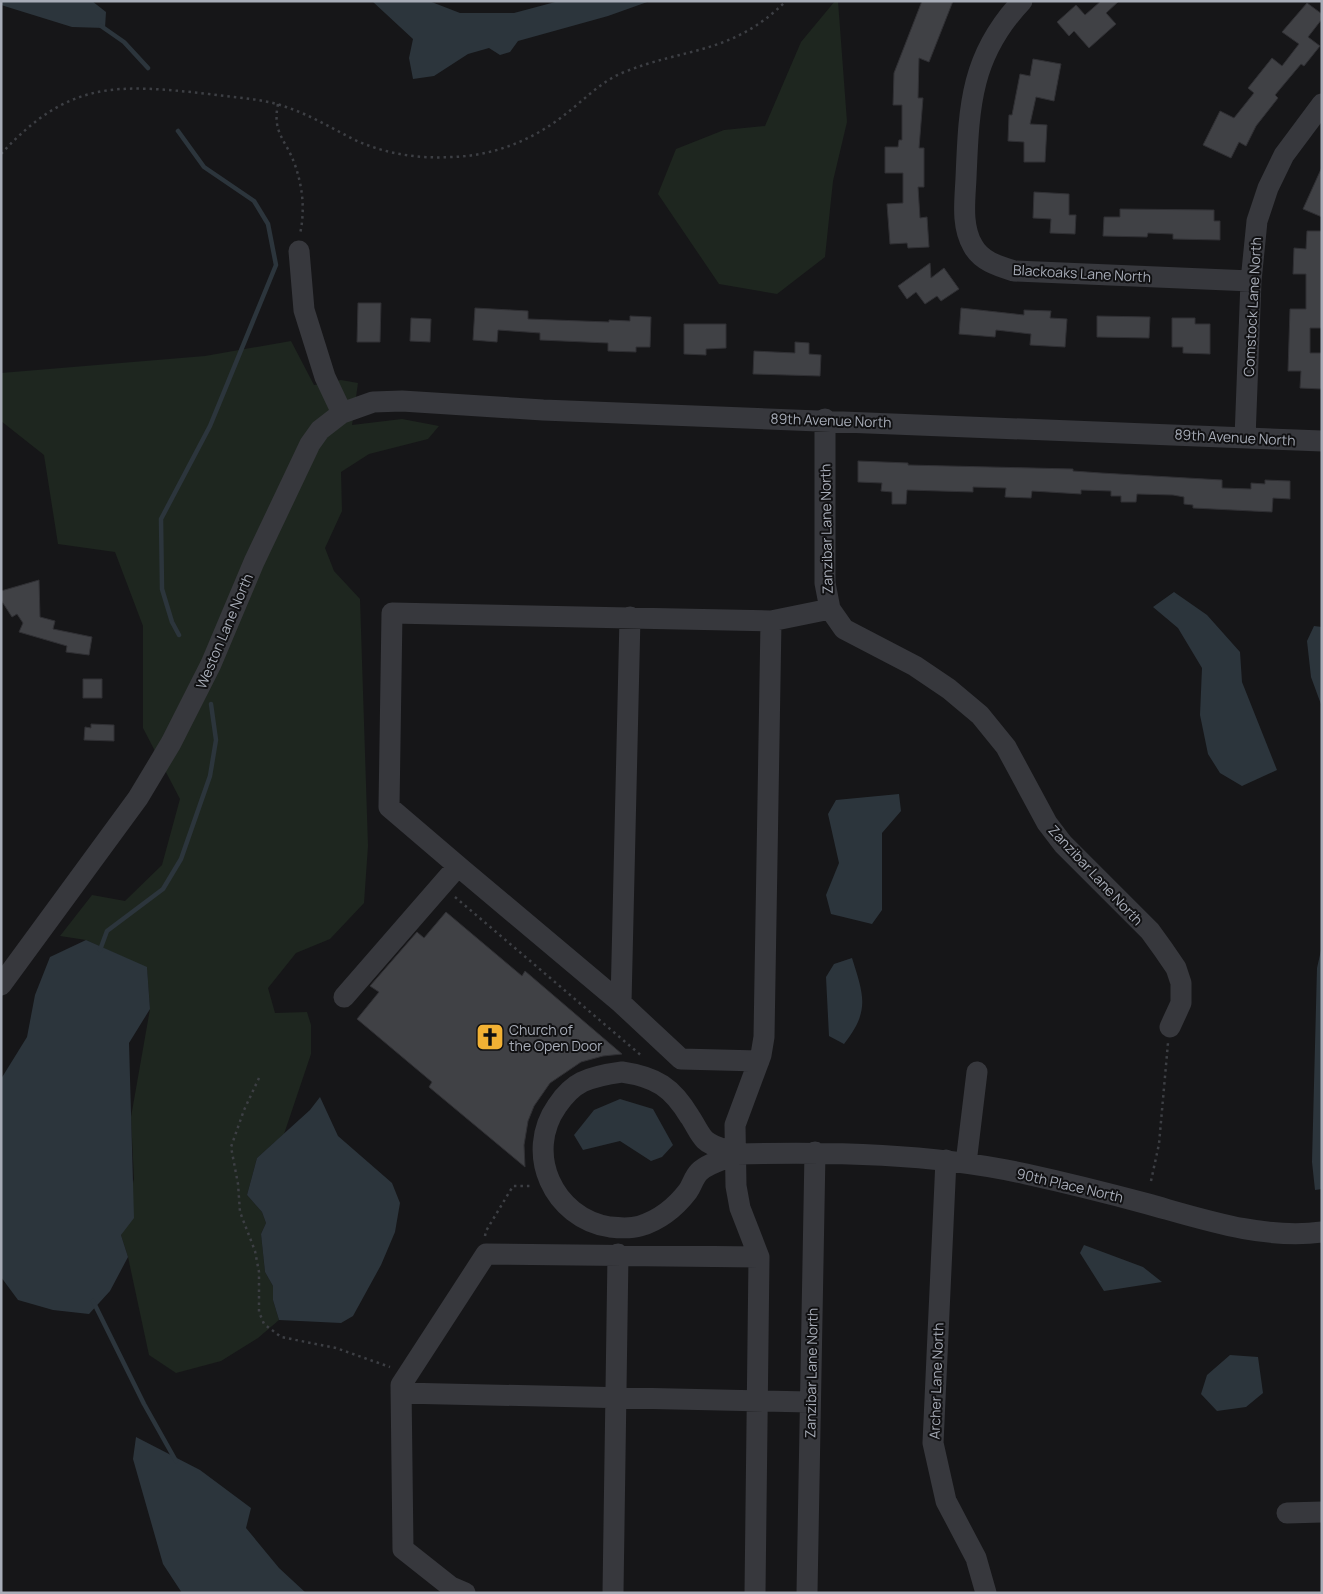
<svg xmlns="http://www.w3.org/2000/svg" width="1323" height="1594" viewBox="0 0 1323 1594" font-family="Manrope,sans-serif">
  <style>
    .green { fill: #1e261f }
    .water { fill: #2c353c }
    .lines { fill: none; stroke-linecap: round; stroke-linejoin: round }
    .stream { stroke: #2c353c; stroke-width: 4.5 }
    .building { fill: #404145; stroke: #303034 }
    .path { stroke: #3d3f44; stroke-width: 2.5; stroke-dasharray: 2.5 4; stroke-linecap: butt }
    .minor { stroke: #37383d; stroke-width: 21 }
    .labels { text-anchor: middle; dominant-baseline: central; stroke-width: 4; stroke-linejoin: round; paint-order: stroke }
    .street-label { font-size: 14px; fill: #a8adb8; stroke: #111113 }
    .poi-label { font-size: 14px; fill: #a8adb8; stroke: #111113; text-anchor: start }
  </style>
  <rect width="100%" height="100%" fill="#161618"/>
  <!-- green -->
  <path class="green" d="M 835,1 L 838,1 L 847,122 L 833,181 L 825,257 L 777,294 L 719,284 L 658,194 L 676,149 L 724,130 L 765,126 L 801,42 Z
    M 291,341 L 314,385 L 341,380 L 358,383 L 352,425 L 402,419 L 439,426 L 428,439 L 369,454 L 341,472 L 342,511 L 325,548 L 334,571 L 360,599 L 368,846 L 364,903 L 330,939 L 296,953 L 268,988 L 275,1013 L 307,1012 L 311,1025 L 311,1054 L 284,1134 L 257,1158 L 247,1195 L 262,1212 L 266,1223 L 261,1234 L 265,1272 L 273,1286 L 273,1300 L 279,1320 L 258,1338 L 221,1361 L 176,1373 L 149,1355 L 128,1257 L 121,1235 L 134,1179 L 131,1117 L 150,1009 L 147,968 L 86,940 L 60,936 L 92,895 L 125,901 L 162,865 L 180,799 L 143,728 L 143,626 L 115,552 L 58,544 L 44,455 L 1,421 L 1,373 L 205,356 Z"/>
  <!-- water -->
  <path class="water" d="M 1,1 L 92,1 L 106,12 L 105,28 L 72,27 L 1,5 Z
    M 372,1 L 429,1 L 460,13 L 514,13 L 559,1 L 650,1 L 608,16 L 518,41 L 510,52 L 500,55 L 489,48 L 468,54 L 434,76 L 413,79 L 409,58 L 413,39 Z
    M 1174,592 L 1207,615 L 1240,652 L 1242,682 L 1277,770 L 1242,786 L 1220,773 L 1208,754 L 1200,715 L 1202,668 L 1178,628 L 1153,607 Z
    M 1314,626 L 1322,627 L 1322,707 L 1311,677 L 1307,641 Z
    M 899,794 L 901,811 L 882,833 L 882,910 L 872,924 L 831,914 L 826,895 L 839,863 L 828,814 L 836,800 Z
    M 86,940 L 147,967 L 150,1009 L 129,1043 L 134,1218 L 121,1235 L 128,1257 L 110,1291 L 89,1314 L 53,1310 L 18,1300 L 1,1277 L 1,1079 L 27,1037 L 35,995 L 50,957 Z
    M 1322,946 L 1322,1189 L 1315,1190 L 1312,1162 L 1317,968 Z
    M 852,958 C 864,996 870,1011 844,1044 L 829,1036 L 826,977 L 834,964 Z
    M 320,1097 L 338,1136 L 392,1183 L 400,1203 L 395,1232 L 381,1265 L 353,1316 L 341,1323 L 279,1320 L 273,1300 L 273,1286 L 265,1272 L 261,1234 L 266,1223 L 262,1212 L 247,1195 L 257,1158 L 310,1110 Z
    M 620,1099 L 653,1109 L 673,1145 L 662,1157 L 651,1161 L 620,1141 L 583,1150 L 574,1135 L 594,1110 Z
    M 1084,1245 L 1143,1267 L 1162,1282 L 1104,1291 L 1080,1253 Z
    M 1230,1355 L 1258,1357 L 1263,1393 L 1246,1407 L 1217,1411 L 1201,1394 L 1207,1375 Z
    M 136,1437 L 200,1470 L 251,1508 L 246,1528 L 279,1568 L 306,1593 L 182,1593 L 163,1564 L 133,1459 Z"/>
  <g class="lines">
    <!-- stream -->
    <path class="stream" d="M 101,26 L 124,42 L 148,68
      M 178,131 L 204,167 L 254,201 L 268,224 L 276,265 L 210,426 L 161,519 L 162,589 L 172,622 L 179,635
      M 100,950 L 107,931 L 163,889 L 181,859 L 210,776 L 216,740 L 211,704
      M 93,1301 L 144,1404 L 176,1461"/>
  </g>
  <!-- building -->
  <path class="building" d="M 922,1 L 953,1 L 929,62 L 919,58 L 918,98 L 923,98 L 919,148 L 924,148 L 924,187 L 918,187 L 920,218 L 927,217 L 929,247 L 908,248 L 907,243 L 890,244 L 887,204 L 903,203 L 903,173 L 885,173 L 885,147 L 898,147 L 899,140 L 902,140 L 902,105 L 893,105 L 894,73 Z
    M 1101,1 L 1119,1 L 1106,13 L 1116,24 L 1089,48 L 1074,31 L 1069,36 L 1057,22 L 1076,5 L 1085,15 Z
    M 1307,3 L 1322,14 L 1322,19 L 1308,37 L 1320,46 L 1304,66 L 1301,64 L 1275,95 L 1278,98 L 1256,126 L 1246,146 L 1239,142 L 1231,158 L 1203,145 L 1220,111 L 1234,118 L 1254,93 L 1248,88 L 1272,58 L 1282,66 L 1299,44 L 1282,32 Z
    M 1033,59 L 1061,64 L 1054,101 L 1036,97 L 1030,124 L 1047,125 L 1045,162 L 1024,162 L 1024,142 L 1008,141 L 1009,115 L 1012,115 L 1020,74 L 1030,76 Z
    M 1322,167 L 1322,217 L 1303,209 Z
    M 1034,192 L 1069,194 L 1069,215 L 1076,215 L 1075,234 L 1050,233 L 1051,219 L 1033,218 Z
    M 1120,209 L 1214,210 L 1214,221 L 1220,221 L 1220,240 L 1173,239 L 1173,234 L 1148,233 L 1147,237 L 1103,236 L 1104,217 L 1120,217 Z
    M 1307,231 L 1322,231 L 1322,328 L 1310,328 L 1310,353 L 1322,353 L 1322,389 L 1300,388 L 1301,371 L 1288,371 L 1290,309 L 1306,309 L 1306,274 L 1293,274 L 1294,248 L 1306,249 Z
    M 930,263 L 931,278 L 944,268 L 959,289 L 941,301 L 937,296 L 925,304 L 916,292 L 907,299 L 898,286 Z
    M 358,303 L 381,303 L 380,342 L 357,342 Z
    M 475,308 L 528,311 L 528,319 L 609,322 L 609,320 L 630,321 L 630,316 L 651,317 L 650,347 L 636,347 L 636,352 L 608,351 L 608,343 L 540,340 L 540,333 L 498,330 L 497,342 L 473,340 Z
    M 961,308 L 1024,315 L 1024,310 L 1051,311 L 1050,318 L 1067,319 L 1065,347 L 1030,345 L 1031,334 L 996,330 L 995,337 L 959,334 Z
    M 1097,316 L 1150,317 L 1149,338 L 1097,337 Z
    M 411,318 L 431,319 L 430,342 L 410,341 Z
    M 1172,318 L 1195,318 L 1195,324 L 1210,324 L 1210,354 L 1183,353 L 1183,347 L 1172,347 Z
    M 684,324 L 726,324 L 726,348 L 706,349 L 706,355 L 684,354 Z
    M 795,342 L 809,343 L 809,354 L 821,355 L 820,376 L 753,374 L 754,351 L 795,353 Z
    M 858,461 L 908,463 L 908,465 L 1073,469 L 1073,471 L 1101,473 L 1222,480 L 1222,488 L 1251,489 L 1251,483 L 1265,484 L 1265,480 L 1290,481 L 1290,499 L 1273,498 L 1272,512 L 1193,508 L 1193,505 L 1184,504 L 1184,497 L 1173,495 L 1137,494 L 1136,502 L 1121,502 L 1121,496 L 1111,496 L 1111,491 L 1081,490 L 1081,494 L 1032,491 L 1031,498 L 1005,497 L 1006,488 L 973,487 L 973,492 L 907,490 L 906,504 L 892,504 L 892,492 L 881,491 L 882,483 L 858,482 Z
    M 39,580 L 40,617 L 55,621 L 53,629 L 92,637 L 89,655 L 66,652 L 67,646 L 19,632 L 23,623 L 17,614 L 12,617 L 1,600 L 1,591 Z
    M 83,679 L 102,679 L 102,698 L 83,698 Z
    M 91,724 L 114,725 L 114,741 L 84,740 L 85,727 L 91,728 Z
    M 446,912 L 522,976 L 525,971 L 622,1054 L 603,1056 L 581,1062 L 550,1083 L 534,1106 L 528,1121 L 524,1145 L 525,1167 L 429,1087 L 432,1082 L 357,1019 L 379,992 L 370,986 L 417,932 L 424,938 Z"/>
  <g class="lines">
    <!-- path -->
    <path class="path" d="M 278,104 C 272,134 286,139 295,165 C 303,188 305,211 300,234
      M 1,154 C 69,80 116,84 209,94 C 236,98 263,98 289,108 C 312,116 333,129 355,140 C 386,154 418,159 452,157 C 492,156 531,141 563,116 C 582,102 600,82 622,73 C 685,47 732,55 786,1
      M 455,897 L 643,1057
      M 259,1078 L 244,1110 L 231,1147 L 238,1184 L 240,1212 L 255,1251 L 259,1272 L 259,1312 L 264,1324 L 281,1337 L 336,1348 L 390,1367
      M 1151,1181 L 1159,1144 L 1168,1043
      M 485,1236 L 486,1231 L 513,1186 L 532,1186"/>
    <!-- minor -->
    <path class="minor" d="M 1022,1 C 970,56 969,107 966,178 C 965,200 961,226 973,246 C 981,261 998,266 1014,271 L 1251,281
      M 299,251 L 304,310 L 325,377 L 342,413
      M 825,419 L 825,583 L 830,609 L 844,629 L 915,666 L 949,689 L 980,715 L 1006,747 L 1047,823 L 1063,844 L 1150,931 L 1163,949 L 1176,968 L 1181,983 L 1181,1003 L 1170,1027
      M 1245,438 L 1251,281 L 1257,221 L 1268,188 L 1284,155 L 1322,104
      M 458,866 L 621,1003 L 681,1059 L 759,1061
      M 1,985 L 138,798 L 171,743 L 211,664 L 254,562 L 310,444 L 320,430 L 342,413 L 373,402 L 402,401 L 543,410 L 1322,441
      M 344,997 L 458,866 L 389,807 L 392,613 L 771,621
      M 621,1003 L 630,617
      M 622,1072 C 656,1077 672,1087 690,1117 C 695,1124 699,1134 705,1140 C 712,1147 728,1150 737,1154 C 726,1159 708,1163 699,1172 C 694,1177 692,1185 688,1191 C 675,1208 660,1220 640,1226 C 630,1229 619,1228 610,1227 C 553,1218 524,1153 557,1106 C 563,1097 572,1087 582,1082 C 595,1076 607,1074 622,1072 Z
      M 737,1154 C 834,1152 931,1153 1026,1174 C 1067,1183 1107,1193 1148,1204 C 1202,1219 1264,1240 1322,1232
      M 946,1160 L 933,1443 L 946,1501 L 976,1558 L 986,1593
      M 966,1163 L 977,1072
      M 401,1393 L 810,1402
      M 1287,1513 L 1322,1512
      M 465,1593 L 451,1587 L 403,1549 L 401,1385 L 486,1254 L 759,1257
      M 613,1593 L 618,1254
      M 755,1593 L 759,1257 L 740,1208 L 736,1186 L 735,1125 L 761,1055 L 764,1037 L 771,621 L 830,609
      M 807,1593 L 815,1152"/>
  </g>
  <!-- icons -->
  <defs>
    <symbol id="church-square" viewBox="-11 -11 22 22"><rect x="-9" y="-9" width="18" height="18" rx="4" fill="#f2b134" stroke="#111113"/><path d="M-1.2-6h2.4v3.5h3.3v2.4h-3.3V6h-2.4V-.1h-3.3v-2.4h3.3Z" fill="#111"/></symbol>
  </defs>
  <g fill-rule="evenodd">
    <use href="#church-square" x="474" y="1021" width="32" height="32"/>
  </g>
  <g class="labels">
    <!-- street labels -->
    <g class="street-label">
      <text transform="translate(1082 273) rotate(3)">Blackoaks Lane North</text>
      <text transform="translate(1252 307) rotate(-87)">Comstock Lane North</text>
      <text transform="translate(831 420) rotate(2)">89th Avenue North</text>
      <text transform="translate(1235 437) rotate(3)">89th Avenue North</text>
      <text transform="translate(826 529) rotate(-91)">Zanzibar Lane North</text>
      <text transform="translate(224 631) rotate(-67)">Weston Lane North</text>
      <text transform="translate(1096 875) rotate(47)">Zanzibar Lane North</text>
      <text transform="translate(1070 1185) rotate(13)">90th Place North</text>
      <text transform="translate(811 1373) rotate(-89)">Zanzibar Lane North</text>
      <text transform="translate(936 1381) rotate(-88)">Archer Lane North</text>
    </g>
    <!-- poi labels -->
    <g class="poi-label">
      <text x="509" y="1029">Church of<tspan x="509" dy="16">the Open Door</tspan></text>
    </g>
  </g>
  <!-- border -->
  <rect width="1323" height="1594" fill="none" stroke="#a8adb8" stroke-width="5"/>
</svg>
